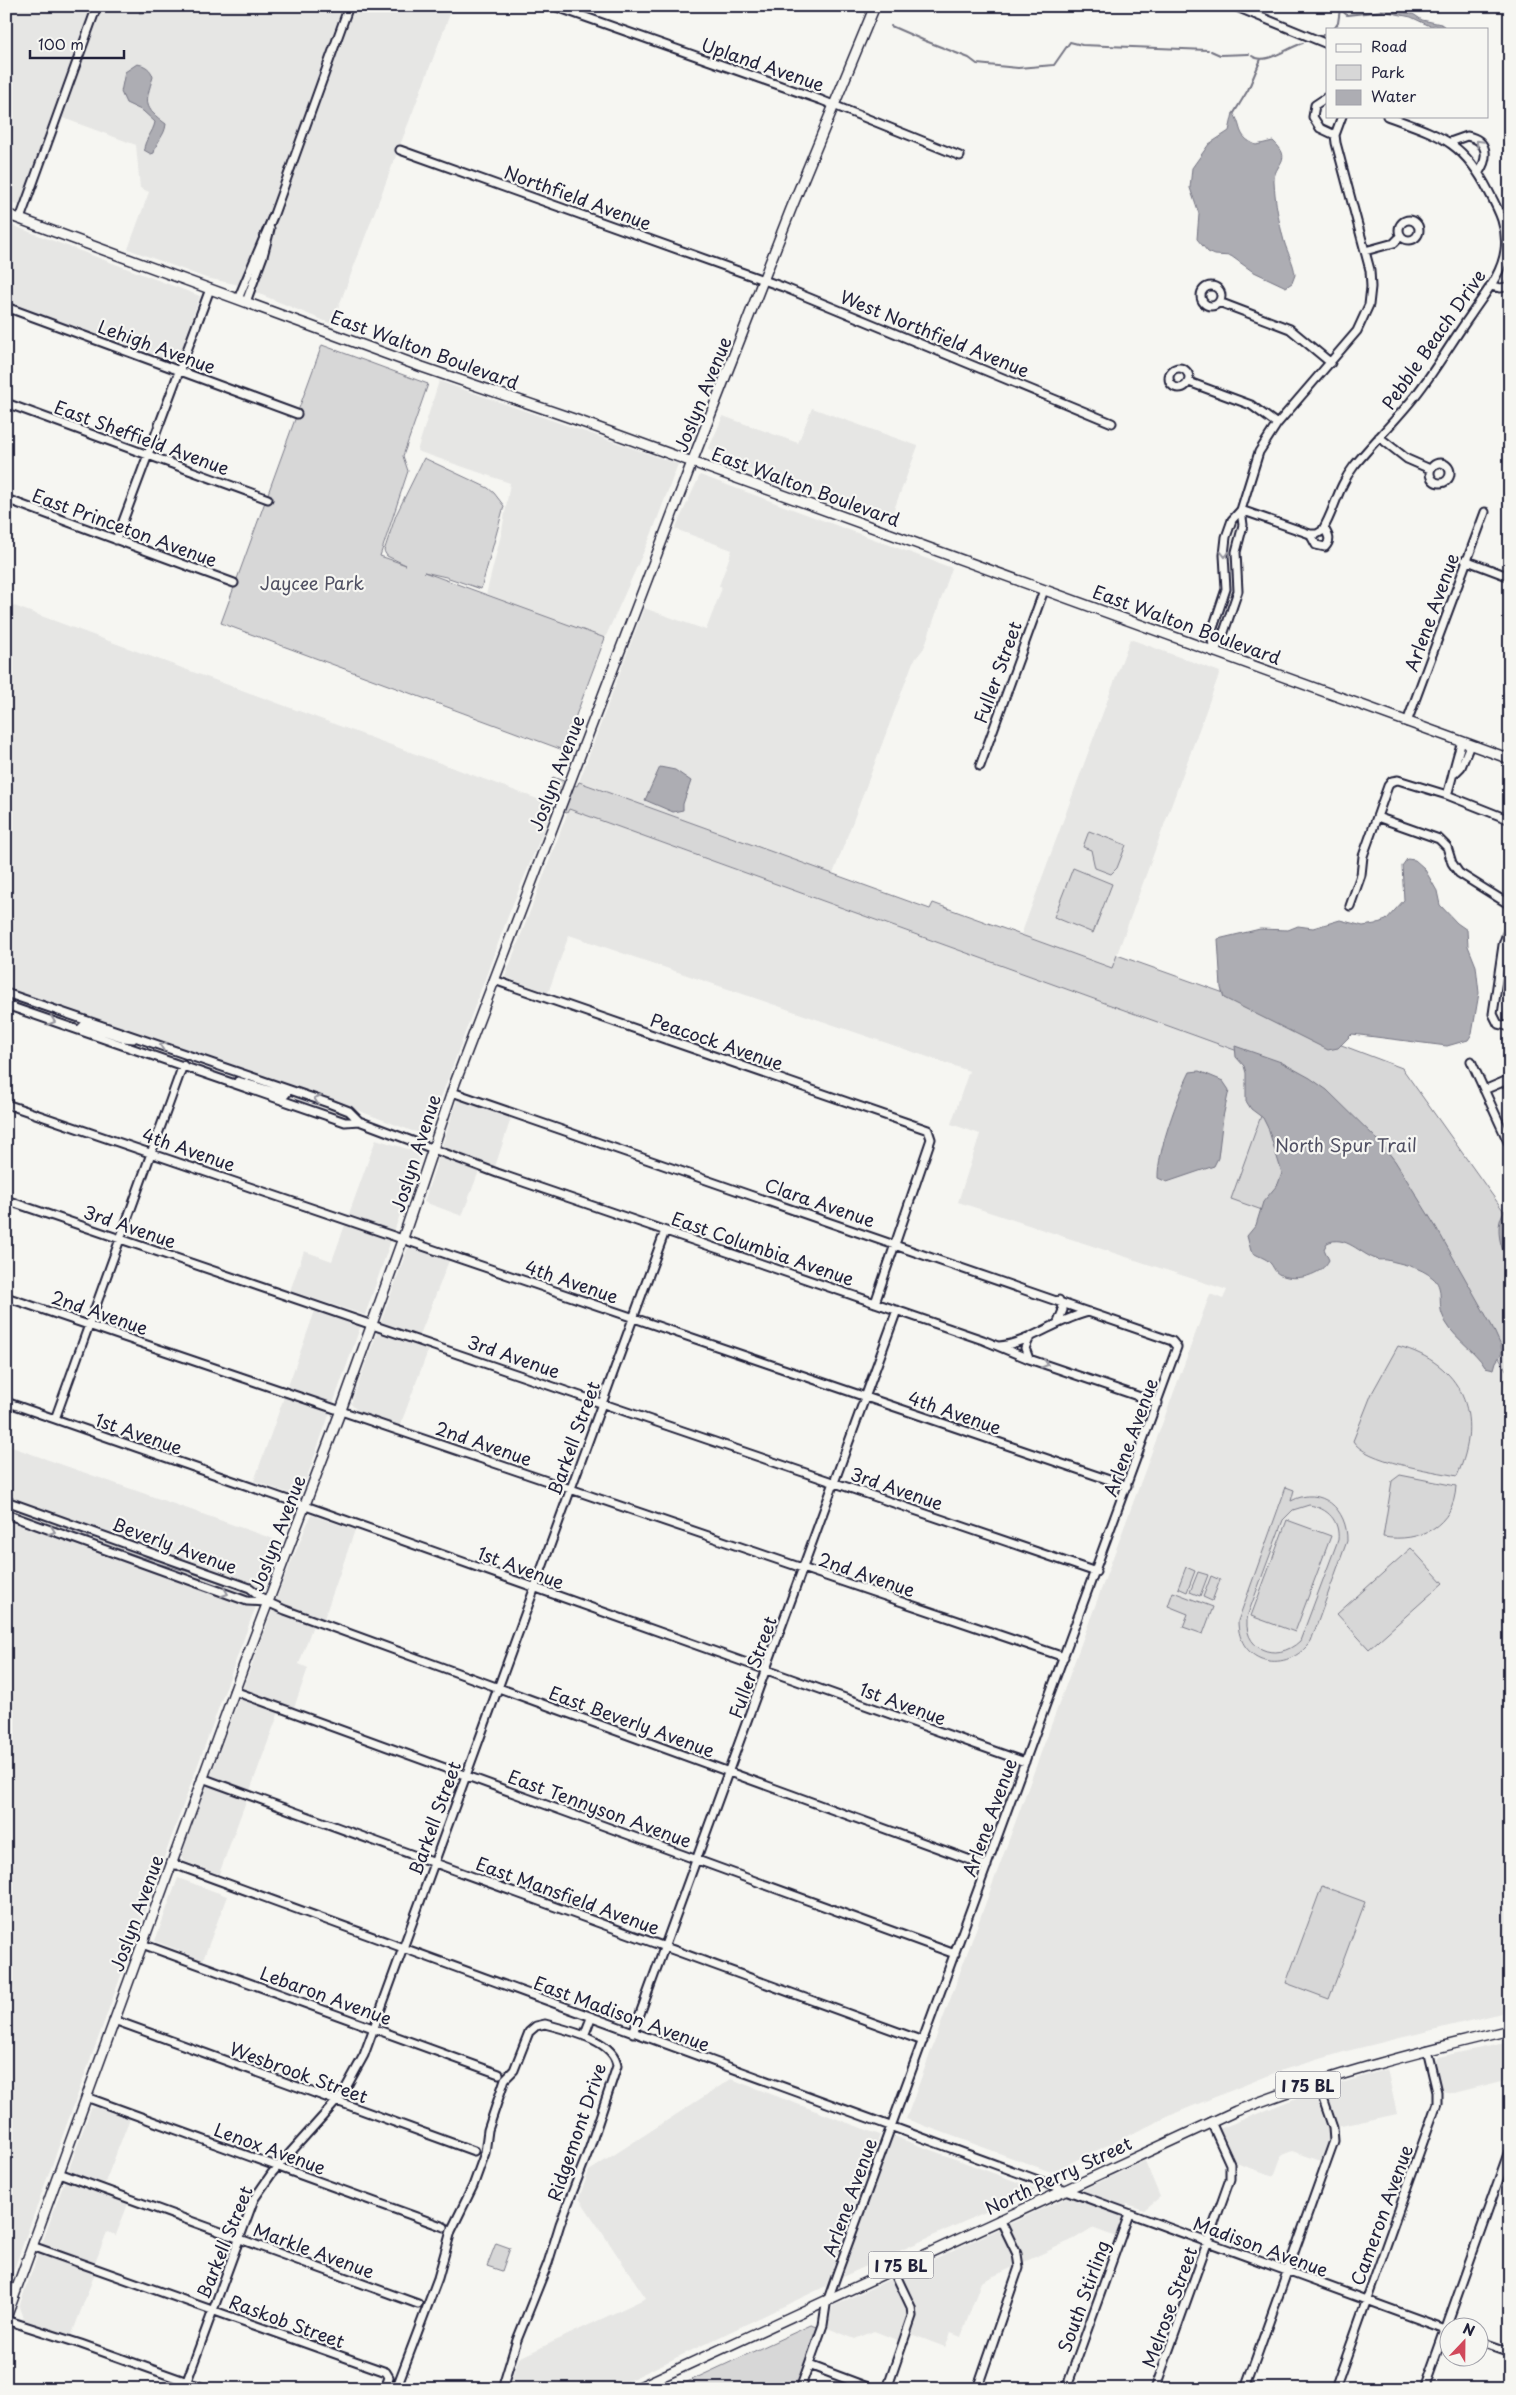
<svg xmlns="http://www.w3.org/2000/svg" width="1516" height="2395" viewBox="0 0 1516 2395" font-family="'Playpen Sans',sans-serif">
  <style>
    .built { fill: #e6e6e4 }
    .green { fill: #d7d7d7; stroke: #7c7c89; fill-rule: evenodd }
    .water { fill: #adadb3; stroke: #757583 }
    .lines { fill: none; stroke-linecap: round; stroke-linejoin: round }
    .stream { stroke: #757583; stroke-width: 2 }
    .minor-casing { stroke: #22223b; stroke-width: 11 }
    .major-casing { stroke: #22223b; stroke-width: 12 }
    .minor { stroke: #f6f6f2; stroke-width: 7 }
    .major { stroke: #f6f6f2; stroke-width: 9 }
    .oneway { stroke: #9797a0 }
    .labels { text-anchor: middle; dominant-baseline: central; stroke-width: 4.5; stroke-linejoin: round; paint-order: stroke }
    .shield { fill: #f6f6f2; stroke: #626272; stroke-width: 1 }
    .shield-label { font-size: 16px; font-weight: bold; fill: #22223b }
    .street-label { font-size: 18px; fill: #22223b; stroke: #f6f6f2 }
    .park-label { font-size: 18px; fill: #4f4f62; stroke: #f6f6f2 }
  </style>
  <rect width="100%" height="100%" fill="#f6f6f2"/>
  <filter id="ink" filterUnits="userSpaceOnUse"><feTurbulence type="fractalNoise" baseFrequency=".02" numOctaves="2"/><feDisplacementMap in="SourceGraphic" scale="10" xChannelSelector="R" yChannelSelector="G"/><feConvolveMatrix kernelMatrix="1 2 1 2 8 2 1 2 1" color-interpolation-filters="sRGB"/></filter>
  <g filter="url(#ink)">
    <!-- built -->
    <path class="built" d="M 6,6 L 453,6 L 332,324 L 235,284 L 206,278 L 128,249 L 149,192 L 140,188 L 136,145 L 63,118 L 30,209 L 6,201 Z
      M 6,223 L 200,296 L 176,365 L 6,302 Z
      M 439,381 L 678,464 L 652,533 L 605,638 L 486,595 L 502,531 L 510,483 L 417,451 Z
      M 812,408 L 918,446 L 890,520 L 719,459 L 709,448 L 723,416 L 798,443 Z
      M 700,475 L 952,568 L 924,648 L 913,662 L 833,874 L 579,782 L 644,608 L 706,630 L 722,588 L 719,586 L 732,550 L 675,529 Z
      M 6,603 L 543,801 L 542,804 L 553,808 L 510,911 L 429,1130 L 423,1133 L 412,1131 L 267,1076 L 6,989 Z
      M 1130,639 L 1220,672 L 1112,968 L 1021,935 Z
      M 569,809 L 1279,1066 L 1243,1203 L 1456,1279 L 1510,1377 L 1510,2011 L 1347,2051 L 1277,2072 L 1178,2112 L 1051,2172 L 906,2119 L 1210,1294 L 1223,1299 L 1227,1290 L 958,1202 L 980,1134 L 951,1124 L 969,1071 L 569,935 L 548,993 L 505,977 Z
      M 463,1098 L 512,1115 L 492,1176 L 479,1171 L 462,1216 L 424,1202 L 457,1100 Z
      M 376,1139 L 417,1152 L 420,1157 L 365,1315 L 290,1291 L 304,1251 L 332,1261 Z
      M 411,1246 L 450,1258 L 420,1335 L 432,1340 L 400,1426 L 358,1411 L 351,1404 L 407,1250 Z
      M 316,1308 L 361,1325 L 300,1497 L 254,1481 Z
      M 6,1445 L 282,1542 L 251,1619 L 6,2291 Z
      M 311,1515 L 355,1530 L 321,1627 L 313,1625 L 299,1664 L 308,1668 L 291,1716 L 279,1712 L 219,1874 L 186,1862 L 181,1855 L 282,1584 Z
      M 178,1878 L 227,1896 L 203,1960 L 155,1941 Z
      M 1510,2042 L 1510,2079 L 1454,2093 L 1441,2091 L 1435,2062 L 1438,2057 Z
      M 1387,2069 L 1397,2114 L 1337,2127 L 1324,2162 L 1292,2151 L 1282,2155 L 1274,2176 L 1233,2162 L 1219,2129 L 1309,2093 Z
      M 731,2079 L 880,2135 L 826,2286 L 611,2389 L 508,2389 L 519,2358 L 646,2298 L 579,2198 L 589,2171 Z
      M 100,2107 L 130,2118 L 104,2185 L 131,2196 L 116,2235 L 107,2232 L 95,2263 L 98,2265 L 71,2337 L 24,2321 L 19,2307 L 91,2108 Z
      M 893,2136 L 1036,2189 L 840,2278 Z
      M 1145,2161 L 1160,2197 L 1144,2210 L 1127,2204 L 1116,2237 L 1092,2228 L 1074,2239 L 981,2282 L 961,2337 L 951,2333 L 945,2347 L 911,2334 L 907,2344 L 874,2331 L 855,2339 L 825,2327 L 833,2306 Z"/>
    <!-- green -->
    <path class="green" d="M 322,345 L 428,384 L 403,456 L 408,471 L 380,556 L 406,565 L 387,556 L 384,551 L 396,515 L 424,458 L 488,488 L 494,493 L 504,506 L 481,589 L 446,577 L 424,572 L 605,638 L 563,750 L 221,623 Z
      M 553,777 L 577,786 L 579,782 L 930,909 L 933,903 L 1112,968 L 1117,955 L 1297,1019 L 1294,1027 L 1402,1068 L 1510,1220 L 1510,1377 L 1456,1279 L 1231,1199 L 1279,1066 L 569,809 L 567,813 L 542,804 Z
      M 1089,831 L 1126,845 L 1117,868 L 1111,874 L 1095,868 L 1091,850 L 1083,847 Z
      M 1073,868 L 1112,884 L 1093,933 L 1054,917 Z
      M 1398,1346 C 1462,1363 1485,1416 1457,1476 C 1433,1471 1365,1462 1353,1441 L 1372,1393 Z
      M 1400,1475 L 1456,1486 C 1454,1526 1420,1543 1383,1537 L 1392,1481 Z
      M 1286,1487 L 1294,1490 L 1291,1501 C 1321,1485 1348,1509 1347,1541 L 1311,1641 C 1287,1675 1238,1665 1238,1621 ZM 1309,1505 C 1328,1508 1340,1521 1338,1540 L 1300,1641 C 1276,1664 1240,1649 1248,1614 L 1283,1520 L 1293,1510 Z
      M 1287,1520 L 1331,1536 L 1295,1632 L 1251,1616 Z
      M 58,1523 L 88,1534 L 88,1538 L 56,1528 Z
      M 116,1548 L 141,1557 L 164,1561 L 248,1592 L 186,1571 L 156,1563 Z
      M 1411,1548 L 1443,1583 L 1369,1649 L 1337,1614 Z
      M 1186,1567 L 1195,1571 L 1187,1592 L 1178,1588 Z
      M 1198,1572 L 1208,1575 L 1200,1596 L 1190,1592 Z
      M 1211,1576 L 1220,1580 L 1212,1601 L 1203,1597 Z
      M 1173,1592 L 1213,1607 L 1203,1634 L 1183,1627 L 1188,1614 L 1168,1606 Z
      M 1322,1886 L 1365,1902 L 1329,1999 L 1286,1983 Z
      M 496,2243 L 510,2248 L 502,2271 L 487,2266 Z
      M 811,2325 L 818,2327 L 796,2389 L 672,2389 Z"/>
    <!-- water -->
    <path class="water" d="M 143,6 L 158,6 L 158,12 L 139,13 Z
      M 1374,6 L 1413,14 L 1422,20 L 1441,24 L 1448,29 L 1435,25 L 1430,26 L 1411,17 L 1387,12 Z
      M 137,64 C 145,65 151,69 153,77 C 145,103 143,107 166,124 C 165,136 156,141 154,153 L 151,154 L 144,150 C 144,140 153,133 155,122 L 143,111 L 126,103 L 121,92 L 125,72 Z
      M 1233,113 C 1243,125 1235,136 1256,145 L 1273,141 C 1295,161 1273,163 1274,182 C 1275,202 1279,222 1284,241 C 1287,252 1294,263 1295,275 L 1292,283 L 1286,287 L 1252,271 L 1231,256 L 1215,255 L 1208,252 L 1197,239 L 1199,214 L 1190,188 L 1192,168 L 1209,144 L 1229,131 Z
      M 660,767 L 675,770 L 691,781 L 683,804 L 683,810 L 673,812 L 645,800 Z
      M 1407,859 L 1415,860 L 1424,868 L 1437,891 L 1440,905 L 1457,923 L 1467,930 L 1468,946 L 1476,966 L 1479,993 L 1472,1034 L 1468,1040 L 1447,1046 L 1352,1034 L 1338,1048 L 1328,1050 L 1224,998 L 1221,988 L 1218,939 L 1260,929 L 1288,930 L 1298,926 L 1313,928 L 1340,920 L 1363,926 L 1375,924 L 1386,920 L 1404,900 L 1402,866 Z
      M 1235,1046 L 1281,1062 L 1310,1078 L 1327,1090 L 1380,1142 L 1395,1161 L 1436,1227 L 1492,1326 L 1501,1346 L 1502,1353 L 1496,1362 L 1494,1369 L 1485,1367 C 1475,1349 1449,1336 1442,1314 C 1438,1302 1444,1287 1433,1278 C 1421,1267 1402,1264 1387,1260 C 1383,1259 1379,1261 1376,1259 C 1360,1254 1345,1234 1327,1243 L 1324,1249 L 1329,1260 C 1322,1275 1296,1282 1281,1275 C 1275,1273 1274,1268 1271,1264 C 1266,1257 1257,1257 1251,1251 L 1247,1236 L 1256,1225 L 1263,1202 L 1278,1184 L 1282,1173 L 1268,1128 L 1263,1118 L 1251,1109 L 1246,1101 L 1246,1073 L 1244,1066 L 1236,1057 Z
      M 1199,1071 L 1223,1081 L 1229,1090 L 1223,1117 L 1218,1158 L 1214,1166 L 1167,1182 L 1158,1178 C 1157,1152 1178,1096 1190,1072 Z
      M 1510,1205 L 1510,1264 C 1499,1248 1492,1219 1510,1205 Z"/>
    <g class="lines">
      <!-- stream -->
      <path class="stream" d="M 891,26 L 923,40 L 969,58 L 977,64 L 1018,68 L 1054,65 L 1070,42 L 1082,45 L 1208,50
        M 1334,29 L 1338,23 L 1340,9 L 1347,15 L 1383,11
        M 1321,36 L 1327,33
        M 1211,51 L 1220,55 L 1249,54
        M 1252,56 C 1265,66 1289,47 1303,43
        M 1234,113 L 1248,90 L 1261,59"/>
      <defs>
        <path id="minor" d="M 554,6 L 821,100 L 960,156
          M 1234,6 L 1327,44
          M 1327,97 L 1315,105 L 1313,117 L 1320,128 L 1335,135
          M 1450,142 L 1467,136 C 1488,140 1489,157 1479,172
          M 400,150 L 783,287 L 1112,423
          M 20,219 L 97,6
          M1399 230a10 10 0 1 1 20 0a10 10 0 1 1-20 0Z
          M 1365,251 L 1394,243 L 1401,236
          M 1490,286 L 1501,288 L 1510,286
          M1201 296a10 10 0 1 1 20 0a10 10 0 1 1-20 0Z
          M 238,299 L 274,214 L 349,6
          M 246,302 L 263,256 L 270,229
          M 1219,302 L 1290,329 L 1331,363
          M 6,307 L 297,414
          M1169 378a10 10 0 1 1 20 0a10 10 0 1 1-20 0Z
          M 1189,382 L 1251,405 L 1277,424
          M 6,403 L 268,499
          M 1379,437 L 1407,459 L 1430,469
          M1430 473a10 10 0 1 1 20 0a10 10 0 1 1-20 0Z
          M 6,499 L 234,583
          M 1241,510 L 1310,534 L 1317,534 L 1322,531 C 1335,510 1337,488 1354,466 C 1372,444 1393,423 1411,401 C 1433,375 1450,344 1470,316 C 1483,296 1502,275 1505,250 C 1508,228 1499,211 1489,192 C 1463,140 1438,135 1387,116
          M 1310,534 L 1316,545 L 1325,547 C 1332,540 1328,535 1324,528
          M 116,540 L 210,289
          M 1465,560 L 1510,577
          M 1214,652 L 1211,634 L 1226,589 L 1224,555 L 1226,537 L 1232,520 L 1241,510 L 1259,452 L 1277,424 L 1357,331 L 1369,305 L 1371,287 L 1370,270 L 1336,143 L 1335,135 L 1342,116
          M 1214,652 L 1222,638 L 1238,591 L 1236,552 L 1243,525 L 1241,510
          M 1407,722 L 1485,512
          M 980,766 L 1044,590
          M 1455,773 L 1461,767 L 1470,745
          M 1447,795 C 1453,777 1455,760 1462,742
          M 1377,817 L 1439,839 L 1447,847 L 1452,863 L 1459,873 L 1510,905
          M 1350,906 L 1361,875 L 1363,856 L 1388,786 L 1392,781 L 1398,780 L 1447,795 L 1510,820
          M 1510,924 L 1503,945 L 1493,1014 L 1498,1024 L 1510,1027
          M 494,980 L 928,1130 L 931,1139 L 875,1303
          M 6,993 L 331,1104 L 349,1111 L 359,1121
          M 6,1005 L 345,1122 L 359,1121 L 497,1173 L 983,1340 L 1029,1359 L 1158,1403
          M 79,1030 L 84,1025 L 124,1038 L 133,1039
          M 1471,1061 L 1510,1146
          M 238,1081 L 285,1095 L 289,1090
          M 1484,1090 L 1510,1079
          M 452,1092 L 1172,1341 L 1177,1347 L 838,2271 L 826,2305 L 823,2325 L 800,2389
          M 6,1104 L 1127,1486
          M 6,1200 L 1096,1572
          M 6,1297 L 1064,1657
          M 1058,1322 L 1063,1310 L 1059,1300
          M 999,1346 C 1028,1344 1059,1318 1089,1312
          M 1029,1359 L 1025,1348 L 1030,1337
          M 6,1402 L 317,1510 L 1025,1762
          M 55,1419 L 183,1065
          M 6,1501 L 250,1588 L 267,1602 L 285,1610 L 987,1866
          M 6,1514 L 247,1601 L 267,1602
          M 234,1691 L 955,1954
          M 202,1778 L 923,2041
          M 171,1863 L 1448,2330
          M 142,1944 L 499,2074
          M 114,2020 L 474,2151
          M 633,2033 L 897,1310
          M 584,2036 L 591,2018
          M 86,2097 L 444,2227
          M 59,2173 L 418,2304
          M 32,2246 L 386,2372 L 389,2377 L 385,2389
          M 6,2320 L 81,2344 L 207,2389
          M 1478,2341 L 1510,2352
          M 809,2365 L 873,2389
          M 184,2389 L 254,2199 L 272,2173 L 342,2095 L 364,2055 L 665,1231
          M 396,2389 L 438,2278 L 451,2231 L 473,2186 L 485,2153 L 488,2130 L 505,2079 L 514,2070 L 529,2032 L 536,2026 L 545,2024 C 567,2030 615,2040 617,2066 L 590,2147 L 560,2224 L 548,2263 L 517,2340 L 502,2389
          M 887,2389 L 912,2316 L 911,2307 L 893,2269
          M 977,2389 L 1019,2267 L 1017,2254 L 1000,2219
          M 1066,2389 L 1129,2214
          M 1155,2389 L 1230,2179 L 1230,2164 L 1211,2122
          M 1245,2389 L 1334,2141 L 1333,2128 L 1317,2081
          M 1335,2389 L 1437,2103 L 1437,2092 L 1427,2050
          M 1424,2389 L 1510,2148"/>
        <path id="major" d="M 6,214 L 422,367 L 574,419 L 1510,759
          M 6,2318 L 244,1665 L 341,1410 L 403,1238 L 455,1083 L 692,462 L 791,209 L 875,6
          M 635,2389 L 1236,2111 C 1325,2076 1417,2052 1510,2030"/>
      </defs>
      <!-- minor casing -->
      <use href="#minor" class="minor-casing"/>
      <!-- major casing -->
      <use href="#major" class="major-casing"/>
      <!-- minor -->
      <use href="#minor" class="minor"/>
      <!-- major -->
      <use href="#major" class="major"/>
    </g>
    <!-- one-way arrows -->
    <defs><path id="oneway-chevron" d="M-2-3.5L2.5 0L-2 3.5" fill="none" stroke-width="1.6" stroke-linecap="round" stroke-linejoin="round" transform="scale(1.25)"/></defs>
    <g class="oneway">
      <use href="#oneway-chevron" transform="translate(1479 143) rotate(-134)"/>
      <use href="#oneway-chevron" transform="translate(1225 554) rotate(90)"/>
      <use href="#oneway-chevron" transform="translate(52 1021) rotate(19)"/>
      <use href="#oneway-chevron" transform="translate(163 1046) rotate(-161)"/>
      <use href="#oneway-chevron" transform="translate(317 1099) rotate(-161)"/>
      <use href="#oneway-chevron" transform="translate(1045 1364) rotate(19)"/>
      <use href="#oneway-chevron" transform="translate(52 1531) rotate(20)"/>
      <use href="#oneway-chevron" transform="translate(225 1593) rotate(20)"/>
    </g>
  </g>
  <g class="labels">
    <!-- shield labels -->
    <g class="shield">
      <rect x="1275.5" y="2071.5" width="65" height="27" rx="4"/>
      <rect x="868.5" y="2251.5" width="65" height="27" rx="4"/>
    </g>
    <g class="shield-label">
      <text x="1308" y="2085">I 75 BL</text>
      <text x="901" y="2265">I 75 BL</text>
    </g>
    <!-- street labels -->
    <g class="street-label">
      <text transform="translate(763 64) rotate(19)">Upland Avenue</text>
      <text transform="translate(578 197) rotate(20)">Northfield Avenue</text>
      <text transform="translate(935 333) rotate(22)">West Northfield Avenue</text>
      <text transform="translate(1433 339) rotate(-55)">Pebble Beach Drive</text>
      <text transform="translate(157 346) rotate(20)">Lehigh Avenue</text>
      <text transform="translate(425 349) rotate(20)">East Walton Boulevard</text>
      <text transform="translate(702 394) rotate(-68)">Joslyn Avenue</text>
      <text transform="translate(142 437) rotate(20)">East Sheffield Avenue</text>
      <text transform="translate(806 486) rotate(20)">East Walton Boulevard</text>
      <text transform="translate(125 527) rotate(20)">East Princeton Avenue</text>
      <text transform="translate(1431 612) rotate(-70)">Arlene Avenue</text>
      <text transform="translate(1187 624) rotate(20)">East Walton Boulevard</text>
      <text transform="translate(997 672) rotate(-70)">Fuller Street</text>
      <text transform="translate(556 773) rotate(-69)">Joslyn Avenue</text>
      <text transform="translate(717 1041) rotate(19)">Peacock Avenue</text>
      <text transform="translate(189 1149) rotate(19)">4th Avenue</text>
      <text transform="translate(415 1153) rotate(-72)">Joslyn Avenue</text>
      <text transform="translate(820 1202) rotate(19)">Clara Avenue</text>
      <text transform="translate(130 1226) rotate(19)">3rd Avenue</text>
      <text transform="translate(763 1248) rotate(19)">East Columbia Avenue</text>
      <text transform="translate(572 1281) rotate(19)">4th Avenue</text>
      <text transform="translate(100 1312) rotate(19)">2nd Avenue</text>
      <text transform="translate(514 1356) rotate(19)">3rd Avenue</text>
      <text transform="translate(955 1412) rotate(19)">4th Avenue</text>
      <text transform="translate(139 1433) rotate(19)">1st Avenue</text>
      <text transform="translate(1130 1437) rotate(-70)">Arlene Avenue</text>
      <text transform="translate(573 1438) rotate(-70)">Barkell Street</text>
      <text transform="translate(484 1443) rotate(19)">2nd Avenue</text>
      <text transform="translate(897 1488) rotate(19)">3rd Avenue</text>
      <text transform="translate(277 1533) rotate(-69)">Joslyn Avenue</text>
      <text transform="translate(175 1545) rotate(20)">Beverly Avenue</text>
      <text transform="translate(521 1567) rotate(20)">1st Avenue</text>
      <text transform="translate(867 1574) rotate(19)">2nd Avenue</text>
      <text transform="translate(752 1667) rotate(-70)">Fuller Street</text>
      <text transform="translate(903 1703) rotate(20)">1st Avenue</text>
      <text transform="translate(632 1721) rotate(20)">East Beverly Avenue</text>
      <text transform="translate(600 1808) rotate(20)">East Tennyson Avenue</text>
      <text transform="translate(989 1817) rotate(-70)">Arlene Avenue</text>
      <text transform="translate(434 1818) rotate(-70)">Barkell Street</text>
      <text transform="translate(568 1895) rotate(20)">East Mansfield Avenue</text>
      <text transform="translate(136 1913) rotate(-70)">Joslyn Avenue</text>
      <text transform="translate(326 1995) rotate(20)">Lebaron Avenue</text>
      <text transform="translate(622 2013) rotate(20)">East Madison Avenue</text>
      <text transform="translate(299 2072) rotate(20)">Wesbrook Street</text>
      <text transform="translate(576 2132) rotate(-71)">Ridgemont Drive</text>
      <text transform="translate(270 2148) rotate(20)">Lenox Avenue</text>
      <text transform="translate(1058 2175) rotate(-25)">North Perry Street</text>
      <text transform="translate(849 2197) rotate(-70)">Arlene Avenue</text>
      <text transform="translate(1381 2215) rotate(-70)">Cameron Avenue</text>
      <text transform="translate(224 2242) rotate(-68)">Barkell Street</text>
      <text transform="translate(1261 2246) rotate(20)">Madison Avenue</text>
      <text transform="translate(314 2250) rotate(20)">Markle Avenue</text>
      <text transform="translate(1083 2296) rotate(-70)">South Stirling</text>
      <text transform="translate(1169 2307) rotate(-70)">Melrose Street</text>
      <text transform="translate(287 2321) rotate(20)">Raskob Street</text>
    </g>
    <!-- park labels -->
    <g class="park-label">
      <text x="312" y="582">Jaycee Park</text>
      <text x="1346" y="1144">North Spur Trail</text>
    </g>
  </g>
  <!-- margin -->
  <rect width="1516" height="2395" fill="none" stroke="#f6f6f2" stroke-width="25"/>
  <rect x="12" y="12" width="1491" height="2370" fill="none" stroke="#22223b" stroke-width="2" filter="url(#ink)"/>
  <!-- legend -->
  <rect x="1326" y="28" width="162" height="90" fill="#f6f6f2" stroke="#a1a1a9"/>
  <rect x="1336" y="44" width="25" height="8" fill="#f6f6f2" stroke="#a1a1a9"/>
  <text x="1371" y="52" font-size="15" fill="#22223b">Road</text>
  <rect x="1336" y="65" width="25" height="15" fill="#d7d7d7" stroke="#a1a1a9"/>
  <text x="1371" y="78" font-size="15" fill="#22223b">Park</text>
  <rect x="1336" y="90" width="25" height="15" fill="#adadb3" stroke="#a1a1a9"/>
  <text x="1371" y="102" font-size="15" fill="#22223b">Water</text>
  <!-- north arrow -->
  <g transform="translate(1464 2342) rotate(22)"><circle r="24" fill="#f6f6f2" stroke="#a1a1a9"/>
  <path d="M0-4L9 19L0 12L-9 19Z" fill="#d1495b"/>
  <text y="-8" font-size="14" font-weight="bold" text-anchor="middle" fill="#22223b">N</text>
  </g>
  <!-- scale -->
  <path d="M30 50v8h94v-8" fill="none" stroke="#22223b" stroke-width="2.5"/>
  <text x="38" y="50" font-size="15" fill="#22223b" stroke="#f6f6f2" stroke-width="4" paint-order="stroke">100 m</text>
</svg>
